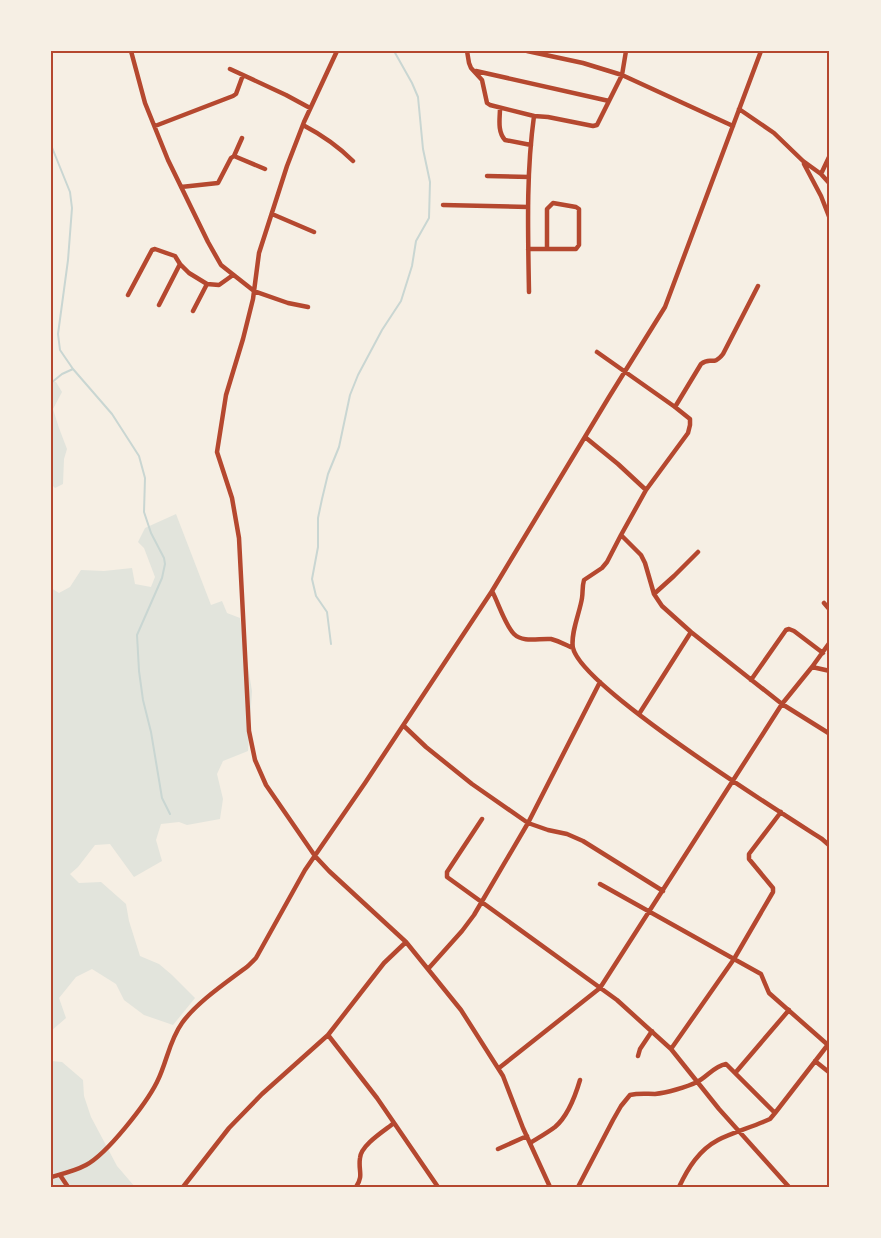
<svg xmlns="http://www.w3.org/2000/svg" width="881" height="1238" viewBox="0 0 881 1238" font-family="Signika,sans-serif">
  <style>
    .green { fill: #e2e4dc }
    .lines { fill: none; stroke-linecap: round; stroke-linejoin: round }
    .stream { stroke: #c9d6d2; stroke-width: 2 }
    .minor { stroke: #b5482f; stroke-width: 4.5 }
    .neatline { fill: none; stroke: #b5482f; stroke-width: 2 }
  </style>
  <rect width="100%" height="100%" fill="#f6efe4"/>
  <!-- green -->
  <path class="green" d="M 51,381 L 56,382 L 62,392 L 53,409 L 59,428 L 67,449 L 64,459 L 63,484 L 55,488 L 51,484 Z
    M 176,514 L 211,605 L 222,601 L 227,613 L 240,618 L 252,691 L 248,751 L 223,761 L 217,774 L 223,799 L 220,819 L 187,825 L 179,822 L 161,824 L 156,840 L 162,861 L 134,877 L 110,844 L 95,845 L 78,867 L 70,874 L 79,883 L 101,882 L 126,904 L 129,921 L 140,956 L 159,964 L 172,975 L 195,998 L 173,1025 L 144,1015 L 124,1000 L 116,984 L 92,969 L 76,977 L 59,998 L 66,1018 L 51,1031 L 51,588 L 59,593 L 70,587 L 81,570 L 104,571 L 132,568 L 135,584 L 151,587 L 155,577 L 144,548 L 138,542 L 145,528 Z
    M 51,1061 L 62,1062 L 83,1080 L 84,1096 L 91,1117 L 117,1166 L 135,1187 L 51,1187 Z"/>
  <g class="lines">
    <!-- stream -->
    <path class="stream" d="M 51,145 L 70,192 L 72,208 L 68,260 L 58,334 L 60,350 L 73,369 L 112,414 L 139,456 L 145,478 L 144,512 L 151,533 L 164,558 L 165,564 L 162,578 L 137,635 L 139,671 L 143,700 L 151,732 L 162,798 L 170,814
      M 51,383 L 62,374 L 73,369
      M 331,644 L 327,612 L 316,596 L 312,579 L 318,547 L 318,518 L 322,499 L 328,474 L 339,447 L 350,395 L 358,375 L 382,330 L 401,301 L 412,266 L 416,241 L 429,218 L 430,182 L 423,149 L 418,97 L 412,83 L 394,51"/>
    <!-- minor -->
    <path class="minor" d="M 131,51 L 145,103 L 168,160 L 208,242 L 221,265 L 254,291 L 288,303 L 308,307
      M 337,51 L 304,122 L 287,166 L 259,253 L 253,299 L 243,339 L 226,395 L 217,452 L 232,498 L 239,538 L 249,731 L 255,760 L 266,785 L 315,856 L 329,871 L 406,942 L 461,1010 L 503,1076 L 523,1128 L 550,1187
      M 467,51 L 469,63 L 471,68 L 482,80 L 487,103 L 490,105 L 534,116 C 526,174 528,233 529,292
      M 527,51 L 583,63 L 622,75 L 733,126
      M 230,69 L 286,95 L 310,108
      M 476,71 L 609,101
      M 500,108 C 500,118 497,131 505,140 L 531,145
      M 739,109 L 774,133 L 803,161 L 821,174 L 830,155
      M 534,116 L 548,117 L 593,126 L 597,125 L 622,75 L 626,51
      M 303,125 C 322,135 338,146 353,161
      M 155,126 L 233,96 L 236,94 L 243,75
      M 234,156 L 242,138
      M 804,164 L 821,196 L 830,219
      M 821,174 L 830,184
      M 487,176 L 529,177
      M 181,187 L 218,183 L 231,158 L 234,156 L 265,169
      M 443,205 L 528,207
      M 272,214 L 314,232
      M 528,249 L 576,249 L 579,245 L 579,209 L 576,207 L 553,203 L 547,209 L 547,249
      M 128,295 L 152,250 L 155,249 L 175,256 L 180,264 L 189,273 L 207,284 L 219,285 L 233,275
      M 159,305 L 180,264
      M 193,311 L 207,284
      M 597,352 L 675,407 L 690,419 L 690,425 L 688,433 L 646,490
      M 675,407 L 701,364 C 711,356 713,367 723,354 L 758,286
      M 585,437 L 618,464 L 646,490 L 621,535
      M 492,591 C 498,602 505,625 514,634 C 523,643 539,638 551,639 C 559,641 566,645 573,648
      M 654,594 L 674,576 L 698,552
      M 824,603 L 830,610
      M 812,667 L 830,671
      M 751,680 L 786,630 L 789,629 L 794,631 L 823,653
      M 639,714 L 691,632
      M 404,726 L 426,747 L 472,784 L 528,823 L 548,830 L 567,834 L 583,841 L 663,891
      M 830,734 L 782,704 L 691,632 L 662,606 L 654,594 L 645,563 L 641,555 L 621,535 L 607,562 L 602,568 L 584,580 C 582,587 583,592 582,598 C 580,612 570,634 573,648 C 582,688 780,812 822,839 L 830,846
      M 781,812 L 749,854 L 749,859 L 773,888 L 773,892 L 734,959 L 761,974 L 769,993 L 828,1045
      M 482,819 L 447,872 L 447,877 L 617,1000 L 671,1049 L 719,1109 L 789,1187
      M 600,884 L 734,959 L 671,1049
      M 428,969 L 462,931 L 474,915 L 528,823 L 600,682
      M 328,1035 L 377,1098 L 438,1187
      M 638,1056 L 640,1049 L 652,1031
      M 815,1061 L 830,1073
      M 499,1068 L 600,988 L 782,704 L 812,667 L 830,642
      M 736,1072 L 789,1010
      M 530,1143 C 538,1138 547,1133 555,1127 C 568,1116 575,1097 580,1080
      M 498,1149 L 527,1136
      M 60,1175 L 68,1187
      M 51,1177 C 62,1174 75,1171 86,1165 C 107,1154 146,1104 157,1082 C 167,1062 169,1041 182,1023 C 197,1002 227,982 248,966 L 256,958 L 305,870 L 365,783 L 492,591 L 609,397 L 665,307 L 761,51
      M 183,1187 L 229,1128 L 262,1094 L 328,1035 L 384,963 L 406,942
      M 356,1187 C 364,1175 358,1171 360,1158 C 361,1145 384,1131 394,1123
      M 578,1187 L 613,1120 L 621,1106 L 630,1095 C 639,1093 646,1094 655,1094 C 666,1093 687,1087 697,1082 C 707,1077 714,1066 726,1064 L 775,1113 L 830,1042
      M 679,1187 C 688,1168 699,1150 718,1140 C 732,1133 749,1128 763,1122 L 770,1119 L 775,1113"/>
  </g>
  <!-- border -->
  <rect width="881" height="1238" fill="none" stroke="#f6efe4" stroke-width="105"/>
  <rect x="52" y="52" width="776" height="1134" class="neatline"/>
</svg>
